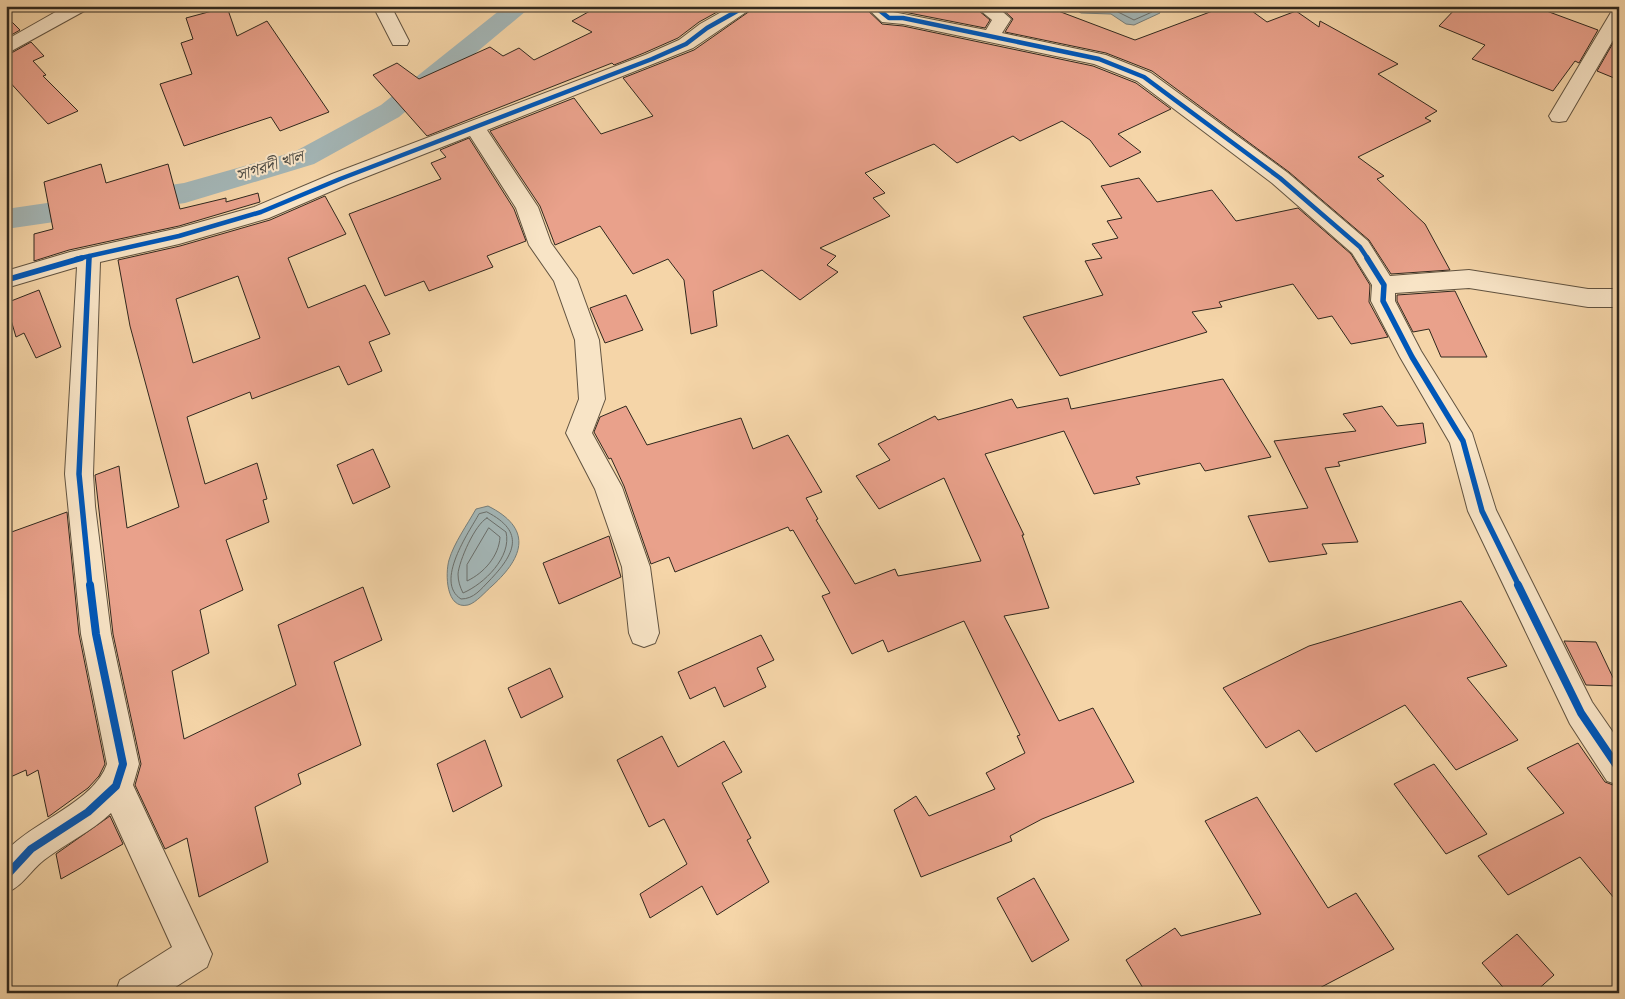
<svg xmlns="http://www.w3.org/2000/svg" width="1625" height="999" viewBox="0 0 1625 999" font-family="'Old Standard TT','Noto Serif Bengali',serif">
  <style>
    .water { fill: #a3b5b5; stroke: #757d79 }
    .lines { fill: none; stroke-linecap: round; stroke-linejoin: round }
    .shore { stroke: #6a6e6a; stroke-width: 1 }
    .canal { fill: #a3b5b5; fill-rule: evenodd }
    .building { fill: #e9a18b; stroke: #30281e; fill-rule: evenodd }
    .minor-casing { stroke: #615340; stroke-width: 2 }
    .minor { fill: #f8e4c6; fill-rule: evenodd }
    .cycleway-far2-casing { stroke: #f8e4c6; stroke-width: 7 }
    .cycleway-far1-casing { stroke: #f8e4c6; stroke-width: 9 }
    .cycleway-casing { stroke: #f8e4c6; stroke-width: 11 }
    .cycleway-far2 { stroke: #0057b8; stroke-width: 4.5 }
    .cycleway-far1 { stroke: #0057b8; stroke-width: 5.5 }
    .cycleway { stroke: #0057b8; stroke-width: 8 }
    .labels { text-anchor: middle; dominant-baseline: central; stroke-width: 4; stroke-linejoin: round; paint-order: stroke }
    .far-water-label { font-size: 16px; font-style: italic; fill: #4d4b44; stroke: #f8e4c6 }
  </style>
  <rect width="100%" height="100%" fill="#f5d5a8"/>
  <filter id="stains"><feTurbulence type="fractalNoise" baseFrequency=".004" numOctaves="4"/><feColorMatrix values="0 0 0 0 .2 0 0 0 0 .09 0 0 0 0 .02 0 0 0 .5 -.17"/></filter>
  <radialGradient id="worn" r=".72"><stop offset=".6" stop-color="#630" stop-opacity="0"/><stop offset="1" stop-color="#630" stop-opacity=".3"/></radialGradient>
  <!-- water -->
  <path class="water" d="M 1069,6 L 1157,6 L 1160,13 L 1134,25 L 1126,24 L 1111,14 L 1081,13 Z
    M 488,506 C 532,528 525,556 492,586 C 486,591 476,603 468,605 C 446,610 445,574 449,560 C 454,543 467,525 476,509 Z"/>
  <g class="lines">
    <!-- shore -->
    <path class="shore" d="M 1080,6 L 1112,9 L 1134,20 L 1152,12 L 1153,6
      M 487,512 C 526,532 515,554 489,581 C 481,589 474,599 461,599 C 434,582 469,532 479,514 Z
      M 487,518 L 506,532 C 512,557 484,584 463,593 C 460,587 458,581 458,574 C 459,561 475,524 487,518 Z
      M 489,528 L 500,537 C 499,556 484,573 467,581 L 467,565 Z"/>
    <!-- canal -->
    <path class="canal" d="M 505,6 L 532,6 L 399,117 L 314,164 L 185,203 L 6,229 L 6,209 L 184,183 L 294,152 L 381,105 Z"/>
  </g>
  <!-- building -->
  <path class="building" d="M 599,6 L 728,6 L 699,22 L 678,38 L 644,53 L 614,65 L 612,63 L 427,136 L 373,75 L 397,63 L 419,79 L 490,47 L 503,56 L 519,48 L 534,60 L 592,32 L 572,21 Z
    M 757,6 L 863,6 L 882,24 L 903,26 L 1093,66 L 1136,83 L 1171,109 L 1118,134 L 1141,152 L 1110,167 L 1090,140 L 1062,121 L 1020,141 L 1013,136 L 957,163 L 934,144 L 865,173 L 885,193 L 873,198 L 890,216 L 820,248 L 836,256 L 827,265 L 838,272 L 800,300 L 762,270 L 713,291 L 717,326 L 691,334 L 684,280 L 668,259 L 633,274 L 600,226 L 555,245 L 540,206 L 490,131 L 574,98 L 601,134 L 653,116 L 623,78 L 694,50 Z
    M 889,6 L 973,6 L 990,20 L 985,28 L 894,10 Z
    M 999,6 L 1045,6 L 1135,40 L 1226,6 L 1245,6 L 1267,22 L 1296,11 L 1319,27 L 1320,21 L 1398,64 L 1378,74 L 1437,111 L 1425,118 L 1431,121 L 1358,157 L 1384,176 L 1377,179 L 1425,224 L 1450,270 L 1391,274 L 1369,240 L 1289,172 L 1152,71 L 1106,53 L 1005,32 L 1013,19 Z
    M 1458,6 L 1533,6 L 1598,30 L 1579,63 L 1575,61 L 1553,91 L 1472,59 L 1485,45 L 1439,26 Z
    M 227,7 L 237,36 L 267,21 L 329,112 L 280,131 L 271,117 L 184,146 L 160,84 L 192,74 L 181,43 L 193,39 L 186,18 Z
    M 6,16 L 20,30 L 6,38 Z
    M 1617,36 L 1619,37 L 1619,80 L 1597,71 Z
    M 31,42 L 44,56 L 33,61 L 46,75 L 43,76 L 78,111 L 48,124 L 6,78 L 6,56 Z
    M 469,138 L 514,209 L 526,241 L 487,256 L 493,267 L 429,291 L 424,281 L 385,296 L 349,214 L 441,179 L 431,163 L 446,157 L 440,150 Z
    M 101,164 L 106,183 L 168,164 L 180,209 L 226,198 L 226,202 L 258,193 L 260,202 L 179,226 L 69,250 L 34,261 L 34,234 L 53,229 L 44,182 Z
    M 1139,178 L 1157,202 L 1212,190 L 1236,221 L 1298,208 L 1351,254 L 1370,285 L 1369,302 L 1388,337 L 1351,344 L 1332,316 L 1318,319 L 1293,284 L 1219,302 L 1222,307 L 1192,312 L 1207,332 L 1060,376 L 1023,317 L 1103,295 L 1085,261 L 1102,258 L 1092,244 L 1118,238 L 1107,221 L 1122,218 L 1101,186 Z
    M 325,196 L 346,234 L 288,258 L 308,308 L 365,285 L 390,334 L 369,342 L 382,371 L 348,385 L 339,366 L 252,399 L 250,392 L 187,417 L 205,484 L 257,463 L 267,499 L 263,500 L 269,522 L 226,540 L 243,590 L 200,610 L 209,653 L 172,671 L 184,739 L 296,685 L 278,625 L 363,587 L 382,640 L 334,662 L 361,745 L 298,774 L 301,784 L 255,807 L 268,862 L 199,897 L 187,838 L 165,849 L 135,785 L 141,764 L 113,634 L 95,475 L 119,466 L 127,528 L 179,507 L 130,326 L 118,260 L 180,246 L 270,220 ZM 238,276 L 260,338 L 193,363 L 176,299 Z
    M 39,290 L 61,347 L 36,358 L 24,333 L 16,337 L 6,303 Z
    M 1455,291 L 1487,357 L 1441,357 L 1429,329 L 1413,332 L 1397,301 L 1397,295 Z
    M 626,295 L 643,330 L 605,343 L 590,308 Z
    M 1223,379 L 1271,457 L 1205,471 L 1200,463 L 1136,477 L 1140,484 L 1094,494 L 1064,431 L 985,454 L 1024,535 L 1022,535 L 1049,608 L 1004,616 L 1059,721 L 1093,708 L 1134,782 L 1042,819 L 1010,836 L 1012,841 L 921,877 L 894,810 L 916,796 L 929,816 L 995,789 L 986,773 L 1025,753 L 1017,736 L 1020,735 L 964,621 L 888,652 L 883,640 L 852,654 L 822,596 L 830,593 L 793,530 L 790,531 L 788,527 L 675,572 L 669,557 L 651,564 L 624,486 L 611,458 L 609,459 L 594,432 L 600,417 L 626,406 L 647,445 L 741,418 L 753,449 L 788,435 L 822,492 L 806,498 L 818,519 L 816,520 L 855,584 L 895,569 L 898,576 L 981,561 L 944,478 L 879,509 L 856,476 L 890,460 L 878,444 L 935,416 L 938,420 L 1012,399 L 1017,408 L 1068,398 L 1071,409 Z
    M 1382,406 L 1397,426 L 1423,423 L 1426,443 L 1338,462 L 1340,466 L 1325,468 L 1358,542 L 1322,544 L 1327,554 L 1269,562 L 1248,516 L 1308,508 L 1274,441 L 1356,431 L 1343,414 Z
    M 373,449 L 390,487 L 353,504 L 337,465 Z
    M 67,512 L 79,634 L 105,764 L 99,776 L 88,788 L 48,817 L 38,770 L 27,776 L 26,770 L 6,779 L 6,534 Z
    M 609,536 L 621,577 L 559,604 L 543,563 Z
    M 1461,601 L 1507,666 L 1467,678 L 1518,740 L 1456,770 L 1405,705 L 1316,752 L 1299,730 L 1266,748 L 1223,688 L 1309,646 Z
    M 761,635 L 774,660 L 757,668 L 766,687 L 724,707 L 715,687 L 690,699 L 678,672 Z
    M 1564,641 L 1596,642 L 1617,686 L 1586,685 Z
    M 550,668 L 563,697 L 521,718 L 508,688 Z
    M 662,736 L 678,767 L 724,741 L 742,772 L 722,783 L 751,838 L 747,840 L 769,882 L 717,915 L 702,886 L 650,918 L 640,894 L 687,864 L 664,819 L 649,827 L 617,760 Z
    M 485,740 L 502,786 L 453,812 L 437,764 Z
    M 1578,743 L 1605,782 L 1613,785 L 1619,792 L 1619,904 L 1580,857 L 1508,895 L 1478,856 L 1564,813 L 1527,768 Z
    M 1434,764 L 1487,834 L 1446,854 L 1394,784 Z
    M 1257,797 L 1328,908 L 1356,893 L 1394,949 L 1310,993 L 1146,993 L 1126,960 L 1175,928 L 1181,936 L 1261,914 L 1205,821 Z
    M 110,816 L 123,844 L 61,879 L 56,854 Z
    M 1034,878 L 1069,940 L 1032,962 L 997,898 Z
    M 1517,934 L 1554,975 L 1534,993 L 1508,993 L 1482,963 Z"/>
  <g class="lines">
    <defs>
      <path id="minor" d="M 66,6 L 89,6 L 86,10 L 6,54 L 6,40 Z
        M 373,6 L 391,6 L 409,41 L 407,45 L 393,45 Z
        M 732,6 L 755,6 L 693,48 L 487,130 L 538,207 L 551,243 L 577,279 L 599,340 L 605,399 L 592,433 L 622,487 L 650,567 L 659,633 L 655,643 L 644,647 L 633,643 L 629,633 L 622,567 L 595,489 L 566,433 L 579,399 L 575,340 L 554,281 L 529,245 L 516,208 L 470,136 L 348,184 L 269,218 L 179,244 L 100,262 L 93,474 L 95,506 L 111,634 L 139,764 L 133,785 L 212,954 L 207,967 L 166,993 L 115,993 L 120,980 L 172,947 L 111,813 C 91,832 66,843 44,860 C 30,871 23,886 6,893 L 6,851 C 34,821 94,802 107,764 L 81,634 L 65,474 L 77,267 L 6,288 L 6,271 L 70,252 L 179,228 L 254,207 L 332,174 L 645,55 L 679,40 L 700,24 Z
        M 865,6 L 886,6 L 893,12 L 986,30 L 992,20 L 975,6 L 996,6 L 1011,19 L 1002,33 L 1106,55 L 1151,73 L 1288,173 L 1368,241 L 1390,276 L 1469,270 L 1588,289 L 1619,289 L 1619,307 L 1588,307 L 1469,288 L 1395,293 L 1395,301 L 1421,351 L 1472,433 L 1496,510 L 1592,702 L 1619,741 L 1619,785 L 1607,781 L 1570,724 L 1468,511 L 1450,443 L 1400,357 L 1371,301 L 1372,285 L 1352,253 L 1272,183 L 1137,81 L 1094,64 L 903,24 L 882,22 Z
        M 1619,9 L 1619,30 L 1569,116 L 1566,121 L 1559,122 L 1552,121 L 1549,116 L 1610,14 L 1612,10 Z"/>
    </defs>
    <!-- minor casing -->
    <use href="#minor" class="minor-casing"/>
    <!-- minor -->
    <use href="#minor" class="minor"/>
    <defs>
      <path id="cycleway-far2" d="M 874,6 L 889,18 L 903,18 L 1099,59 L 1144,77 L 1280,178 L 1360,247 L 1368,259
        M 76,259 L 179,236 L 261,212 L 340,179 L 652,59 L 686,44 L 707,28 L 746,6
        M 89,259 L 89,256"/>
      <path id="cycleway-far1" d="M 89,258 L 79,474 L 90,586
        M 1367,258 L 1384,285 L 1383,301 L 1412,357 L 1463,441 L 1482,511 L 1519,586
        M 6,280 L 82,258"/>
      <path id="cycleway" d="M 1518,585 L 1581,713 L 1619,769
        M 6,876 L 31,849 L 88,812 L 116,786 L 123,764 L 96,634 L 90,585"/>
    </defs>
    <!-- cycleway-far2 casing -->
    <use href="#cycleway-far2" class="cycleway-far2-casing"/>
    <!-- cycleway-far1 casing -->
    <use href="#cycleway-far1" class="cycleway-far1-casing"/>
    <!-- cycleway casing -->
    <use href="#cycleway" class="cycleway-casing"/>
    <!-- cycleway-far2 -->
    <use href="#cycleway-far2" class="cycleway-far2"/>
    <!-- cycleway-far1 -->
    <use href="#cycleway-far1" class="cycleway-far1"/>
    <!-- cycleway -->
    <use href="#cycleway" class="cycleway"/>
  </g>
  <g class="labels">
    <!-- far-water labels -->
    <g class="far-water-label">
      <text transform="translate(270 167) rotate(-17)">সাগরদী খাল</text>
    </g>
  </g>
  <!-- margin -->
  <rect width="1625" height="999" fill="none" stroke="#f5d5a8" stroke-width="25"/>
  <rect x="8" y="8" width="1610" height="984" fill="none" stroke="#30281e" stroke-width="2.5"/>
  <rect x="12" y="12" width="1600" height="974" fill="none" stroke="#30281e"/>
  <rect width="100%" height="100%" filter="url(#stains)"/>
  <rect width="100%" height="100%" fill="url(#worn)"/>
</svg>
